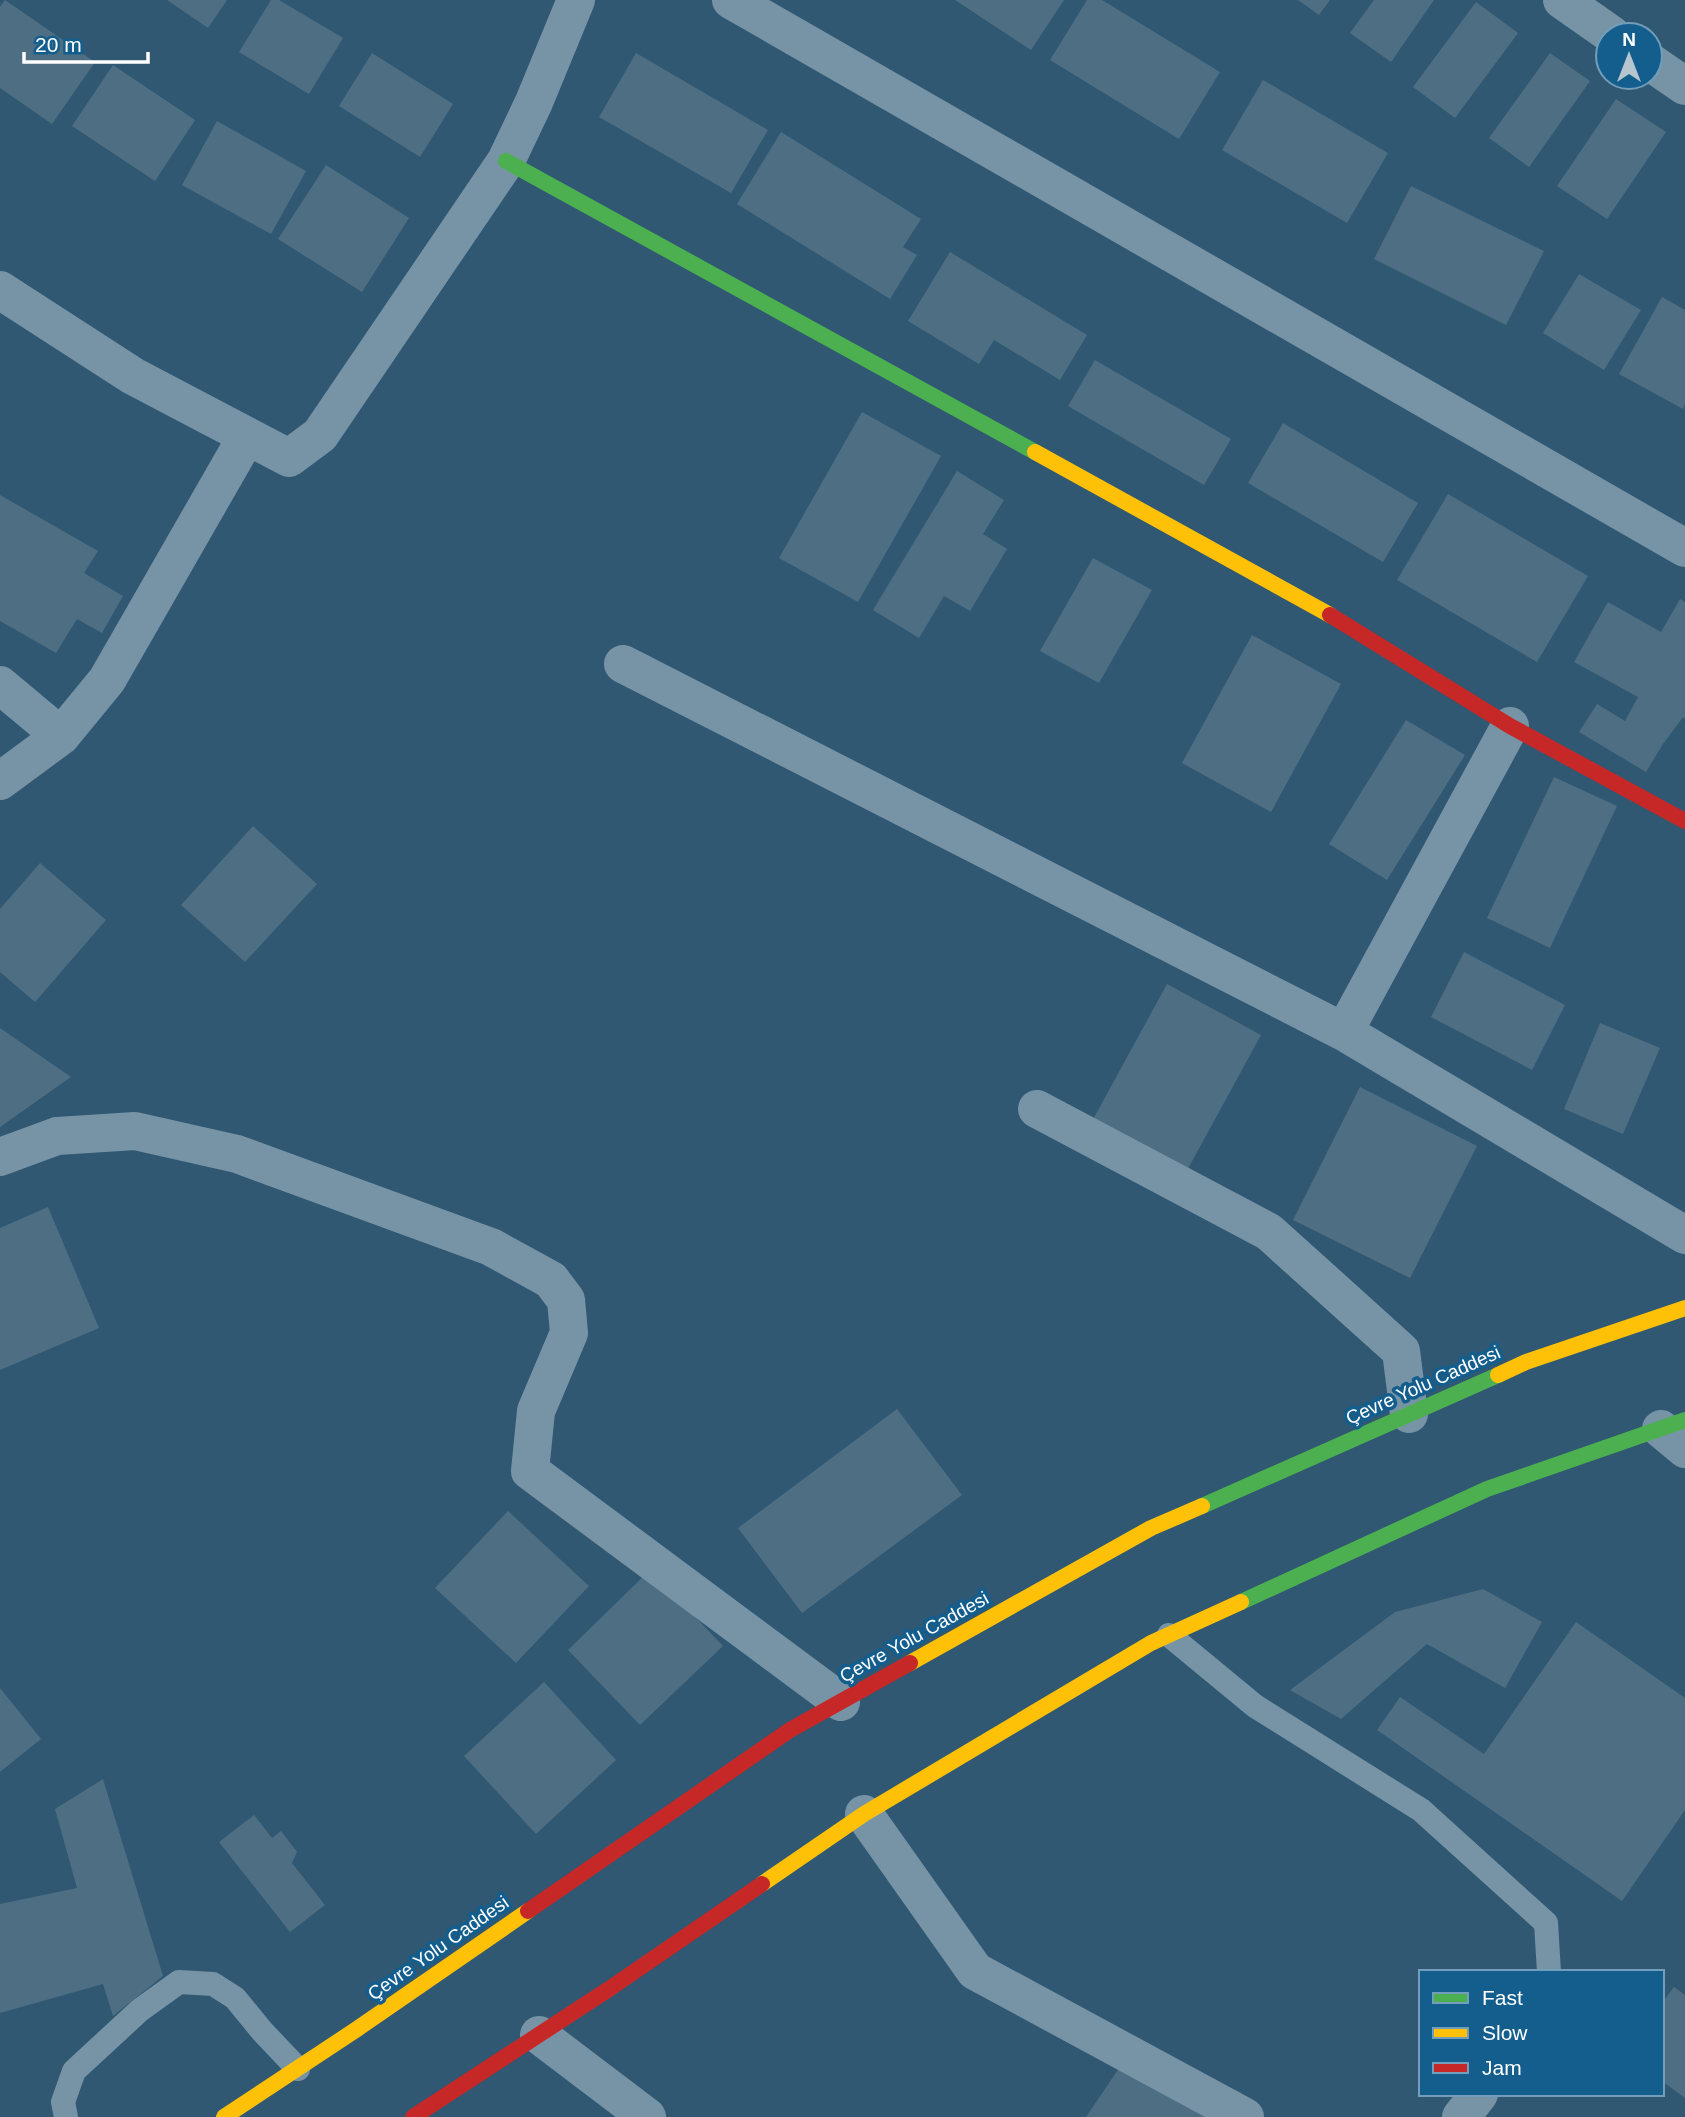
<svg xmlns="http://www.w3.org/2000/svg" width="1685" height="2117" viewBox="0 0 1685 2117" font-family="Helvetica,sans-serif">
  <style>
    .building { fill: #4e6f83 }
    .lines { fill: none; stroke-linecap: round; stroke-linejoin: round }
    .lane { stroke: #7794a6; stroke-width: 24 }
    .street { stroke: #7794a6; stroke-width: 38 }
    .fast { stroke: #4caf50; stroke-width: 16 }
    .slow { stroke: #ffc107; stroke-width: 16 }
    .jam { stroke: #c62828; stroke-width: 16 }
    .labels { text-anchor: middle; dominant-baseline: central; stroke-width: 7; stroke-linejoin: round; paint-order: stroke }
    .street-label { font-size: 19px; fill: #fff; stroke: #145e8e }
  </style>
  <rect width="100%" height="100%" fill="#305872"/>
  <!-- building -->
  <path class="building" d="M 5,0 L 95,62 L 52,124 L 0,88 L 0,7 Z
    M 167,0 L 227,0 L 208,28 Z
    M 271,0 L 279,0 L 343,38 L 309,94 L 239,52 Z
    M 955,0 L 1064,0 L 1031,50 Z
    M 1087,0 L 1102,0 L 1220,72 L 1179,139 L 1050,60 Z
    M 1298,0 L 1330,0 L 1319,15 Z
    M 1374,0 L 1434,0 L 1391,62 L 1350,33 Z
    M 1476,2 L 1518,33 L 1455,118 L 1413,87 Z
    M 372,53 L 453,104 L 420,157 L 339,106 Z
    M 636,53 L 768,130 L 731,193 L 599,117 Z
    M 1550,53 L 1590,81 L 1529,167 L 1489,138 Z
    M 113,65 L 195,120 L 155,181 L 72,126 Z
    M 1263,80 L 1388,153 L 1347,223 L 1222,150 Z
    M 1616,99 L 1666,132 L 1607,219 L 1557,186 Z
    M 217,121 L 306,171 L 271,234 L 182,185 Z
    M 781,132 L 921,219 L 903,247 L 917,255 L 890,299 L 737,204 Z
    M 326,165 L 409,218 L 362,292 L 278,239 Z
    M 1411,186 L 1544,251 L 1506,325 L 1374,259 Z
    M 950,252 L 1087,335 L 1060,380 L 994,340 L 979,364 L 908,321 Z
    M 1579,274 L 1641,310 L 1604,370 L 1543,333 Z
    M 1662,297 L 1685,310 L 1685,404 L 1683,409 L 1619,374 Z
    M 1095,360 L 1231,439 L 1204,485 L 1068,406 Z
    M 862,412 L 941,456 L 858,602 L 779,558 Z
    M 1283,423 L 1418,503 L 1383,562 L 1248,483 Z
    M 957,471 L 1004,500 L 983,534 L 1007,549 L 970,611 L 944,596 L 919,638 L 873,610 Z
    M 1448,494 L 1588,576 L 1537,662 L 1397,580 Z
    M 0,495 L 98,551 L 84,573 L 123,596 L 102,633 L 77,619 L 56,653 L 0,621 Z
    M 1093,558 L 1152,590 L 1099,683 L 1040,651 Z
    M 1680,599 L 1685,602 L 1685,719 L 1683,717 L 1663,744 L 1646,772 L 1579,732 L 1597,704 L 1625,721 L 1638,697 L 1574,662 L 1608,602 L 1661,632 Z
    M 1252,635 L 1341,684 L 1271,812 L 1182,763 Z
    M 1406,720 L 1465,755 L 1387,880 L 1329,844 Z
    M 1554,777 L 1617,806 L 1550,948 L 1487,918 Z
    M 253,826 L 317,884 L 245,962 L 181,905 Z
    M 40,863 L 106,920 L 35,1002 L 0,972 L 0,909 Z
    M 1464,952 L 1565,1005 L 1532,1070 L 1431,1017 Z
    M 1167,984 L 1261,1035 L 1184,1176 L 1090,1125 Z
    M 1600,1023 L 1660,1048 L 1623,1134 L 1564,1109 Z
    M 0,1028 L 71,1077 L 0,1127 Z
    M 1360,1087 L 1477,1146 L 1410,1278 L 1293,1220 Z
    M 48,1207 L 99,1328 L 0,1370 L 0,1228 Z
    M 897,1409 L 962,1495 L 802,1613 L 738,1528 Z
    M 508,1511 L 589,1586 L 516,1663 L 435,1588 Z
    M 650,1570 L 723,1646 L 640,1725 L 568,1650 Z
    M 1483,1589 L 1542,1622 L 1505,1688 L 1427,1644 L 1341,1719 L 1290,1690 L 1395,1612 Z
    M 1576,1622 L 1685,1698 L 1685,1810 L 1622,1901 L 1377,1730 L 1400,1697 L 1484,1754 Z
    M 544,1682 L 616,1760 L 536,1834 L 464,1756 Z
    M 0,1688 L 41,1739 L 0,1772 Z
    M 103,1779 L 163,1976 L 113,2016 L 103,1984 L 0,2013 L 0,1904 L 77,1888 L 55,1809 Z
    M 254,1815 L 272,1838 L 281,1831 L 297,1852 L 292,1863 L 325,1905 L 290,1932 L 219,1842 Z
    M 1674,1987 L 1685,1995 L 1685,2098 L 1662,2081 L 1662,2003 Z
    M 1128,2055 L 1222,2117 L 1086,2117 Z"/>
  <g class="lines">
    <!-- lane -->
    <path class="lane" d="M 1169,1635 L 1255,1706 L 1421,1810 L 1546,1923 L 1549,1972
      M 66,2117 L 63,2102 L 74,2071 L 140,2010 L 179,1982 L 213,1984 L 235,1998 L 262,2031 L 298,2069"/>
    <!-- street -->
    <path class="street" d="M 731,0 L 1685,548
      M 1562,0 L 1612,35
      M 1650,62 L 1685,86
      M 0,290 L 133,376 L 289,458 L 320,435 L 506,161 L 534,102 L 576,0
      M 623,664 L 1344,1032
      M 0,685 L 61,736
      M 1510,726 L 1344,1032 L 1685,1235
      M 0,781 L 61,736 L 107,680 L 247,436
      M 1037,1109 L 1269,1232 L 1401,1351 L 1409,1414
      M 0,1157 L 57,1136 L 135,1131 L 237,1154 L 491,1247 L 551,1280 L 566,1300 L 569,1333 L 536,1411 L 530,1471 L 841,1702
      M 1661,1429 L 1685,1449
      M 864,1814 L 975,1971 L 1245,2117
      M 539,2035 L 647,2117
      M 1461,2117 L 1479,2094"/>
    <!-- fast -->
    <path class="fast" d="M 506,161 L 1035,452
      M 1202,1506 L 1498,1375
      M 1241,1602 L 1487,1489 L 1685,1420"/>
    <!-- slow -->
    <path class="slow" d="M 1035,452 L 1330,615
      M 1498,1375 L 1526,1362 L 1685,1308
      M 910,1663 L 1151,1528 L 1202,1506
      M 762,1884 L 864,1814 L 1151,1643 L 1241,1602
      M 224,2117 L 357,2029 L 528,1911"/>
    <!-- jam -->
    <path class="jam" d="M 1330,615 L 1510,726 L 1685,821
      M 528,1911 L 790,1730 L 910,1663
      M 413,2117 L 609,1989 L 762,1884"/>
  </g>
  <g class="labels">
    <!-- street labels -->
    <g class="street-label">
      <text transform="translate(1423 1385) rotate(-24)">Çevre Yolu Caddesi</text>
      <text transform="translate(914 1637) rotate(-29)">Çevre Yolu Caddesi</text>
      <text transform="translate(438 1948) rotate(-35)">Çevre Yolu Caddesi</text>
    </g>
  </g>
  <!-- legend -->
  <rect x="1419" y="1970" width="245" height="126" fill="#145e8e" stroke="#729ebb" stroke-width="2"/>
  <rect x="1433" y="1993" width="35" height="10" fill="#4caf50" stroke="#729ebb" stroke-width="2"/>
  <text x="1482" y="2005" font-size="21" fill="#ffffff">Fast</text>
  <rect x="1433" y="2028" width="35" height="10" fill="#ffc107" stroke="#729ebb" stroke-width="2"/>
  <text x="1482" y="2040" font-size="21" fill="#ffffff">Slow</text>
  <rect x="1433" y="2063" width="35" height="10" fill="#c62828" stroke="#729ebb" stroke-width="2"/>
  <text x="1482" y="2075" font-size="21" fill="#ffffff">Jam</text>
  <!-- north arrow -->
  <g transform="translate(1629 56)"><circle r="33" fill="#145e8e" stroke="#729ebb" stroke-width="2"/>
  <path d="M0-5L12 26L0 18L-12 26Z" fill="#b7c5ce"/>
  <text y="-10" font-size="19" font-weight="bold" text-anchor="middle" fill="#ffffff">N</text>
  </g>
  <!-- scale -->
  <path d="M24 52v10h124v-10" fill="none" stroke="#ffffff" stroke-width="3.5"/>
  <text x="35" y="52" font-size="21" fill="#ffffff" stroke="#145e8e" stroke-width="5" paint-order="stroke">20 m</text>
</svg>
